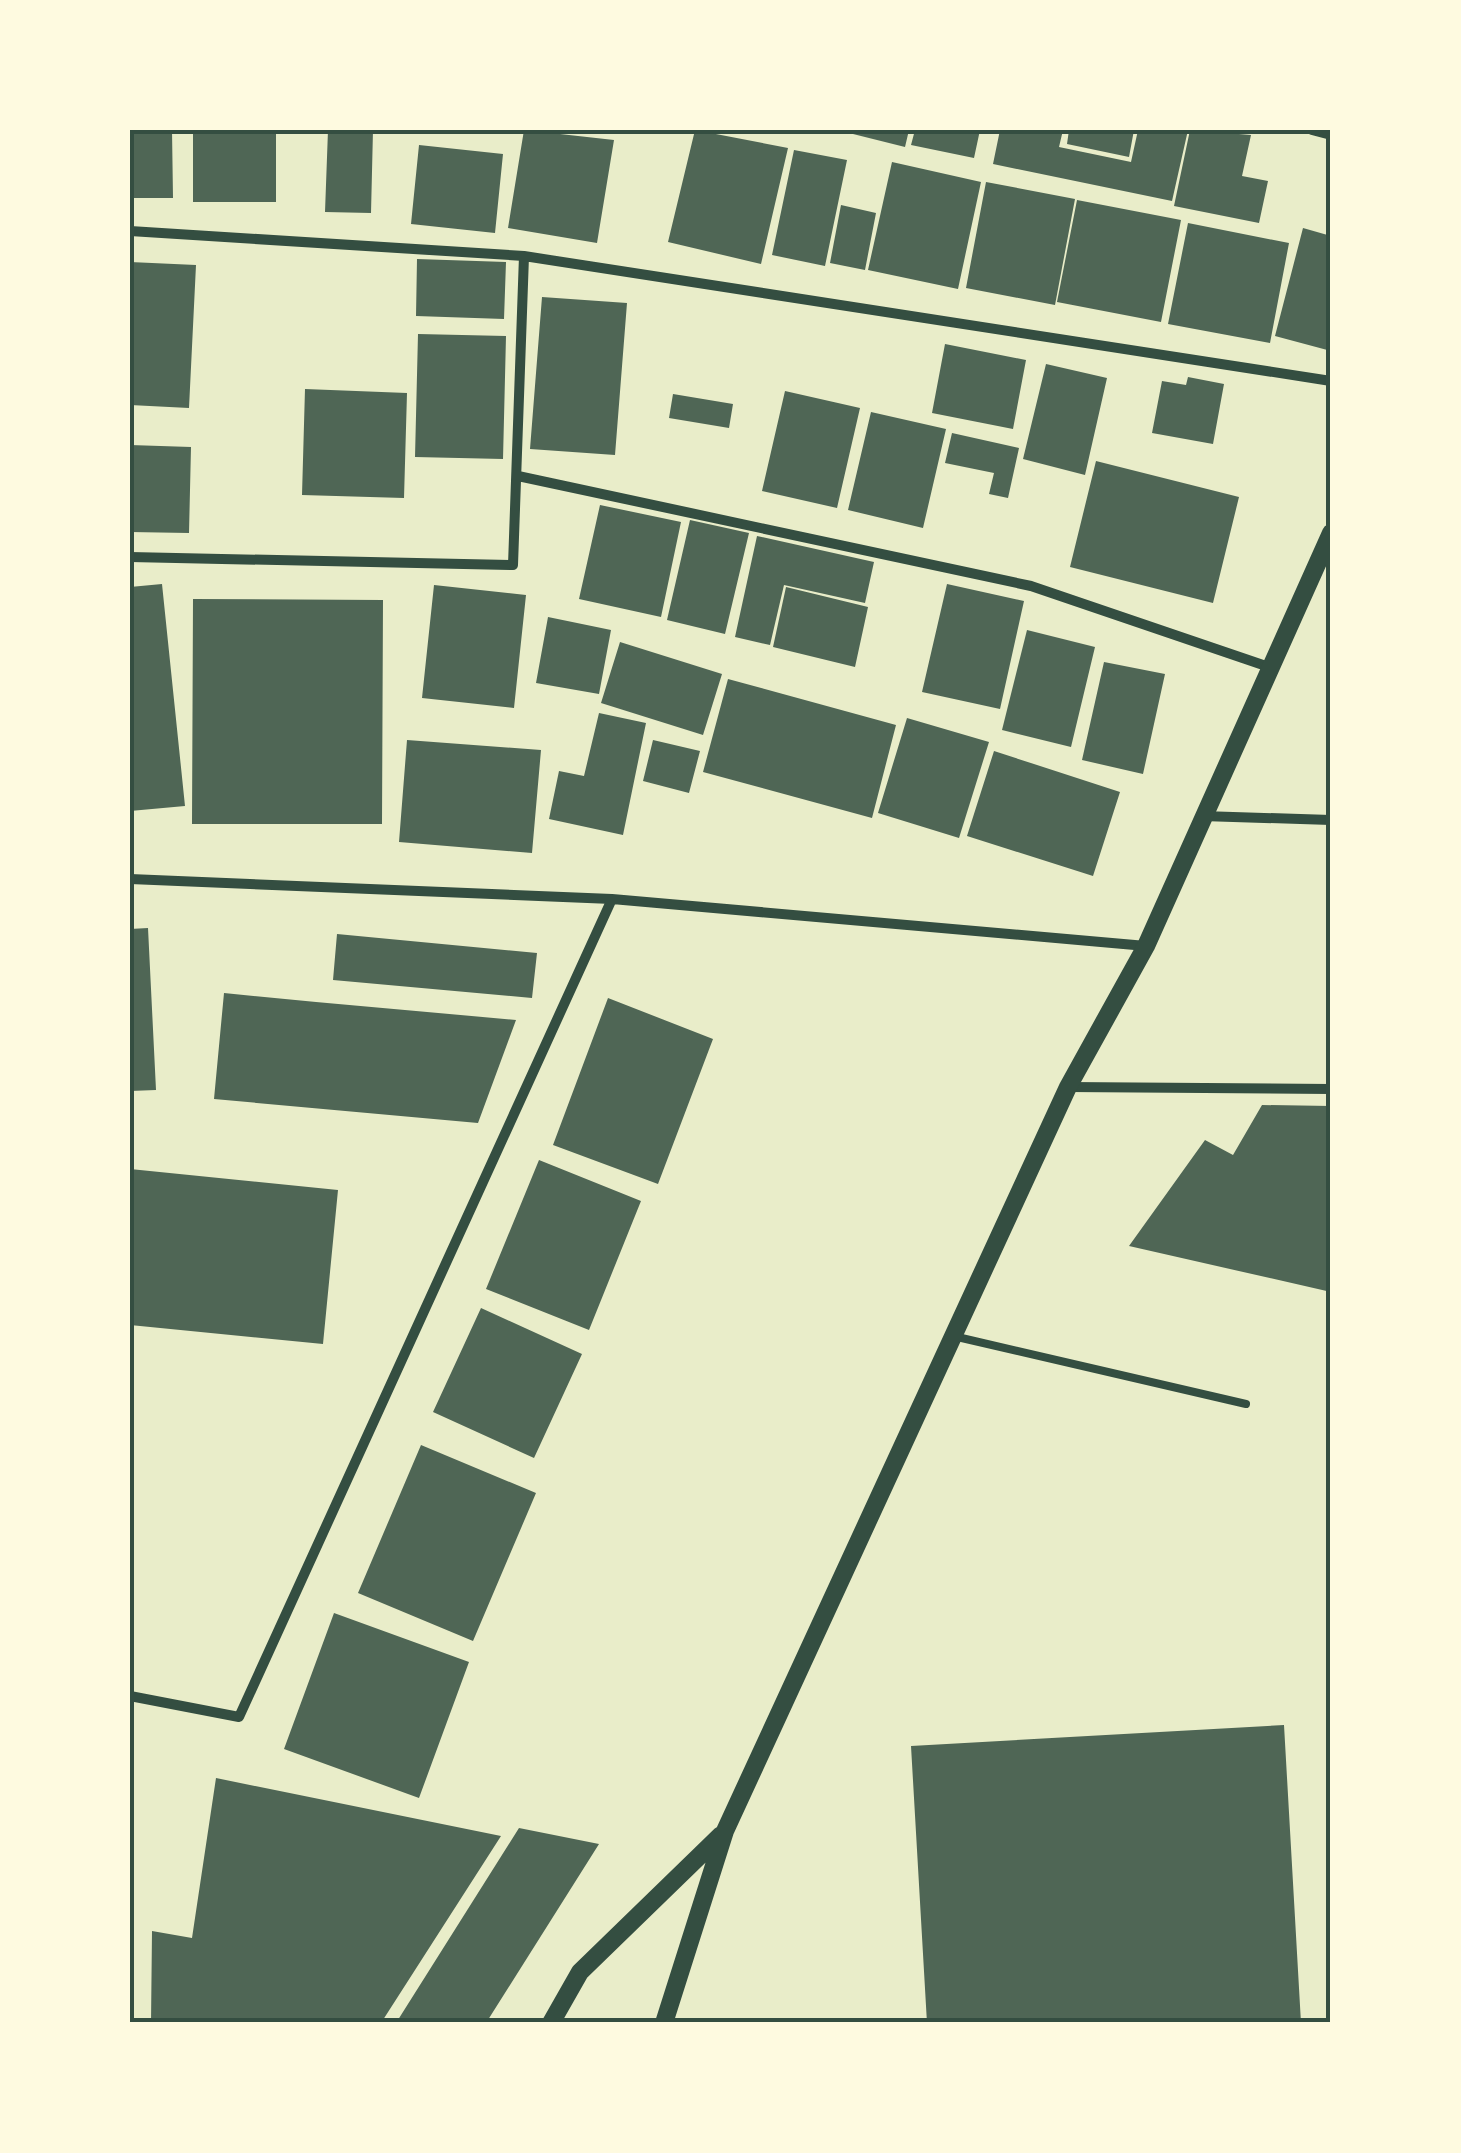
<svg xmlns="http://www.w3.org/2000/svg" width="1461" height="2153" viewBox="0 0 1461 2153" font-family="Bitter,serif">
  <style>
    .building { fill: #4f6655 }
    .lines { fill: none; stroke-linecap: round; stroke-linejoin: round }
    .service { stroke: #344e41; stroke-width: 8 }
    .minor { stroke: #344e41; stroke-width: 10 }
    .tertiary { stroke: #344e41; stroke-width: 18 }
    .neatline { fill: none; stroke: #344e41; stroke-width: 4 }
  </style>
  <rect width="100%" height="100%" fill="#e9edc9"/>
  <!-- building -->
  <path class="building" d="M 130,130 L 172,130 L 173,198 L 130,198 Z
    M 193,130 L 276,130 L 276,202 L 193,202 Z
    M 328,130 L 373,130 L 371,213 L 325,212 Z
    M 524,130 L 614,140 L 597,243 L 508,228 Z
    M 695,130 L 788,148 L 761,264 L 668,242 Z
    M 837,130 L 909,130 L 905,147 Z
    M 915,130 L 980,130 L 974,158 L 911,145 Z
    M 1000,130 L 1063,130 L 1059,147 L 1131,162 L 1138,130 L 1188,130 L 1172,201 L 993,164 Z
    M 1069,130 L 1134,130 L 1129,157 L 1067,144 Z
    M 1190,130 L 1251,135 L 1242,176 L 1268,181 L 1259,223 L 1174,206 Z
    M 419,145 L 503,154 L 495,233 L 411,224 Z
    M 794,150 L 847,160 L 825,266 L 772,255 Z
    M 892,162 L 981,182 L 958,289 L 868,270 Z
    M 986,182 L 1075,199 L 1055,305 L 966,288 Z
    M 1077,200 L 1181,220 L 1161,322 L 1057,302 Z
    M 841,205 L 876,213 L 865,270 L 830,263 Z
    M 1188,223 L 1289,243 L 1270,343 L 1168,324 Z
    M 1303,228 L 1331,236 L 1331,351 L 1275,336 Z
    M 417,259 L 506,262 L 504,319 L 416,316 Z
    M 130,262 L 196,265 L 189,408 L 130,405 Z
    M 542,297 L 627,303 L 615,455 L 530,449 Z
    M 418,334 L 506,336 L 503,459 L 415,457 Z
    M 945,344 L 1026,360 L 1013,429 L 932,413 Z
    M 1046,364 L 1107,378 L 1085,475 L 1023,459 Z
    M 1188,377 L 1224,384 L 1213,444 L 1152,433 L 1162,381 L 1186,385 Z
    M 305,389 L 407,393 L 404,498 L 302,495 Z
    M 785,391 L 860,408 L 837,508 L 762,491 Z
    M 673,394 L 733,404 L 729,428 L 669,418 Z
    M 871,412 L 946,429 L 923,528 L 848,510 Z
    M 952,433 L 1019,448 L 1008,498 L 989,494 L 994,473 L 945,463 Z
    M 130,445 L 191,447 L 189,533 L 130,532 Z
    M 1096,461 L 1239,497 L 1213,603 L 1070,567 Z
    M 600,505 L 681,522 L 661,617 L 579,599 Z
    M 690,520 L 749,533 L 725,634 L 667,620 Z
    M 757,536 L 874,562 L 865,603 L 784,585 L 770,645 L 735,637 Z
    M 162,584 L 185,806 L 130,811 L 130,587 Z
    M 947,584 L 1024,601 L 1000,709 L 922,692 Z
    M 434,585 L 526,595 L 514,708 L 422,698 Z
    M 786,587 L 868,607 L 855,667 L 773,647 Z
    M 193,599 L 383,600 L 382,824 L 192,824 Z
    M 548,617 L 611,630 L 599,694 L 536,683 Z
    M 1027,630 L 1095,647 L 1071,747 L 1002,730 Z
    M 620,642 L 722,674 L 703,735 L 601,703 Z
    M 1104,662 L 1165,674 L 1143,774 L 1082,760 Z
    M 728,679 L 896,725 L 872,818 L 703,772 Z
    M 599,713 L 646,723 L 623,835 L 549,819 L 559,771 L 584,776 Z
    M 907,718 L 989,742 L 959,838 L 878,813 Z
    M 407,740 L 541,750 L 532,853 L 399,842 Z
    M 653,740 L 700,751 L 689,793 L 643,781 Z
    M 994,751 L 1120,792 L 1093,876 L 967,836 Z
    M 148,928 L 156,1090 L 130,1091 L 130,929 Z
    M 337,934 L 537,953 L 532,998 L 333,980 Z
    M 224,993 L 316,1002 L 516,1020 L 478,1123 L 214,1099 Z
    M 608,998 L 713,1039 L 658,1184 L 553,1145 Z
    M 1262,1105 L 1331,1106 L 1331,1292 L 1129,1246 L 1205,1140 L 1233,1155 Z
    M 539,1160 L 641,1201 L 589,1330 L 486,1289 Z
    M 130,1169 L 338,1190 L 323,1344 L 130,1325 Z
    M 481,1308 L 582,1354 L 534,1458 L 433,1412 Z
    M 421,1445 L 536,1493 L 473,1641 L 358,1593 Z
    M 334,1613 L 469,1662 L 419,1798 L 284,1749 Z
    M 1284,1725 L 1301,2023 L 927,2023 L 911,1746 Z
    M 216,1778 L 501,1836 L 381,2023 L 151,2023 L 152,1931 L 192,1938 Z
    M 519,1828 L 599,1844 L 486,2023 L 396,2023 Z"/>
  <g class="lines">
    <!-- service -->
    <path class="service" d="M 953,1336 L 1246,1404"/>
    <!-- minor -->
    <path class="minor" d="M 1312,130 L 1331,135
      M 130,231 L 524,256 L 1331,381
      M 518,476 L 1031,586 L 1272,668
      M 130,557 L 513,565 L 524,256
      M 1202,816 L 1331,820
      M 130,879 L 612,899
      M 1068,1087 L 1331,1089
      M 130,1696 L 239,1717 L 612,899 L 1146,946"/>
    <!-- tertiary -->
    <path class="tertiary" d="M 551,2023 L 580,1972 L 721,1835
      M 664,2023 L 725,1831 L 1068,1087 L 1146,946 L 1331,533"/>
  </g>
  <!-- border -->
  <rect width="1461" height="2153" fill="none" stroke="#fefae0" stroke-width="265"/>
  <rect x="132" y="132" width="1196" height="1888" class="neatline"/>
</svg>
